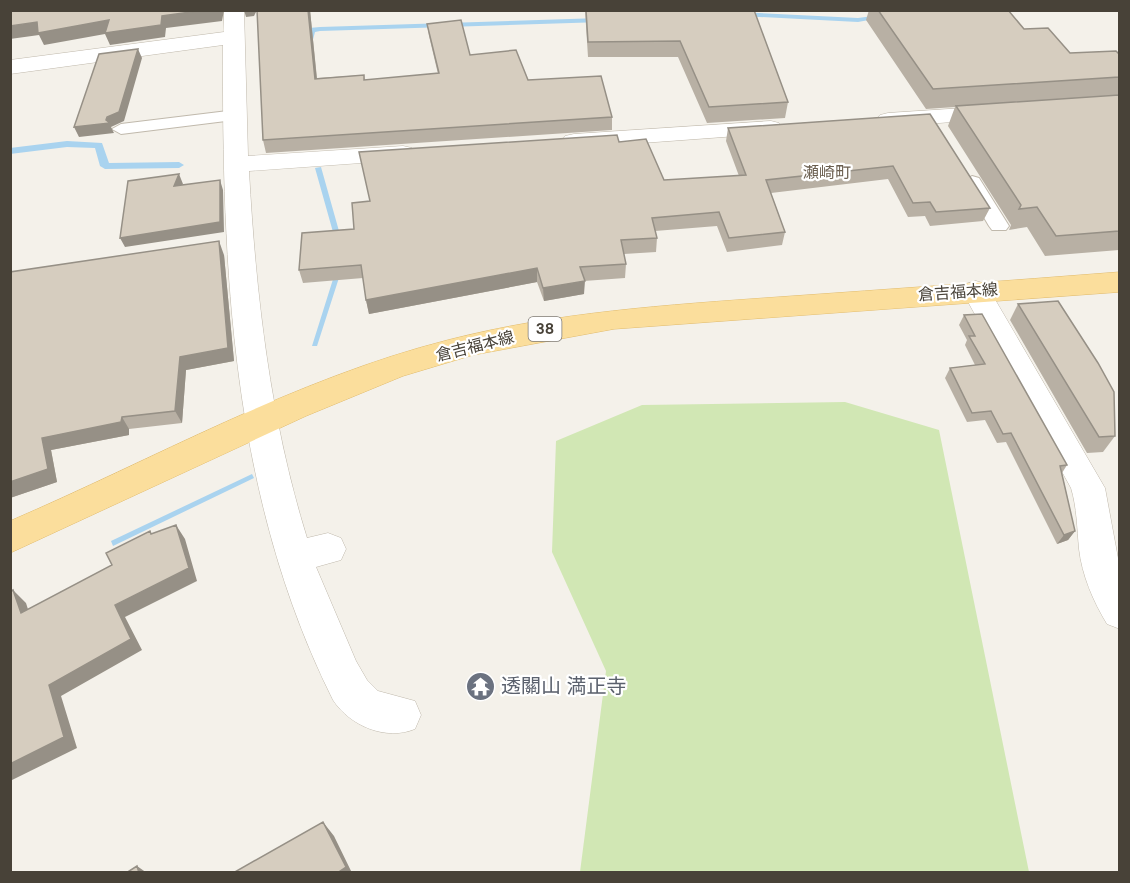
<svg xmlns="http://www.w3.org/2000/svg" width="1130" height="883" viewBox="0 0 1130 883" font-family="'DM Sans','Noto Sans JP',sans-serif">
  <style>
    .green { fill: #d1e7b4 }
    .water { fill: #a9d3ef }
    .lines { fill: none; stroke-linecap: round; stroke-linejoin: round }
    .stream { fill: #a9d3ef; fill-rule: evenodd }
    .lane-casing { stroke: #c0b9ac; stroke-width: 2 }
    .street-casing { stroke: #c0b9ac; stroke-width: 1 }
    .primary-casing { stroke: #e1bb6c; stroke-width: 1 }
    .lane { fill: #fff; fill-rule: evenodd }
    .street { fill: #fff; fill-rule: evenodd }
    .primary { fill: #fbde9c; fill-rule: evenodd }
    .wall { fill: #b8b0a4 }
    .shaded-wall { fill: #969086 }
    .building { fill: #d6cdbf; stroke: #969086; stroke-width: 1.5 }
    .labels { text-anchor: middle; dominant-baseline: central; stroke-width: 4.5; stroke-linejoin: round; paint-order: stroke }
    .shield { fill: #fff; stroke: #7f7b74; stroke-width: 1.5 }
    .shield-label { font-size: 15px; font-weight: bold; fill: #484238 }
    .far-quarter-label { font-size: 16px; fill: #6b5f50; stroke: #fff }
    .street-label { font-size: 16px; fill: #484238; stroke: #fff }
    .near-worship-label { font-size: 20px; fill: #5b616d; stroke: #fff; text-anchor: start }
  </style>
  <rect width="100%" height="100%" fill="#f4f1ea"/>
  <!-- green -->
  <path class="green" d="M 845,402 L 939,430 L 1029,872 L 580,872 L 606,671 L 552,552 L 556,441 L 642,405 Z"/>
  <!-- water -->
  <path class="water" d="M 321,167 L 346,256 L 317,346 L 312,346 L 340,257 L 315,168 Z
    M 252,474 L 254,478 L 113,546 L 111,541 Z"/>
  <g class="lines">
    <!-- stream -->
    <path class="stream" d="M 737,12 L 858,18 L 881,15 L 885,17 L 858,22 L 740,16 L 736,14 Z
      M 600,18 L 604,20 L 603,22 L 320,31 L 315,32 L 311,47 L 304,45 L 309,28 L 320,27 Z
      M 67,141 L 102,143 L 109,163 L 179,162 L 184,165 L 179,168 L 105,169 L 100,166 L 95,148 L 67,147 L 10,154 L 10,148 Z"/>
    <defs>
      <path id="lane" d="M 236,110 L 245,115 L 242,119 L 121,134 L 112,129 L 121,124 Z
        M 972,176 L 979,178 L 1009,226 L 1006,230 L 992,230 L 989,226 L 963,182 Z"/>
      <path id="street" d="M 224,10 L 244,10 L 248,156 L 403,146 L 412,148 L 415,153 L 412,158 L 403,160 L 249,171 C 256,296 270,419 307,538 L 328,533 L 341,538 L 346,549 L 341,560 L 316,567 L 356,661 L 367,680 L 378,691 L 415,701 L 421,715 L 415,729 C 386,741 350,726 333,700 C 231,496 222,268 223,45 L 10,74 L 10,60 L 224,32 Z
        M 995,106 L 1003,108 L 1007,113 L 1003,118 L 888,127 L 880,125 L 876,120 L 880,115 L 888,113 Z
        M 771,121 L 779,123 L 783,128 L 779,133 L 574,148 L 565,146 L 562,141 L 565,136 L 574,134 Z
        M 976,281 L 986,284 L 1105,488 L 1120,569 L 1120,629 L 1107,624 C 1093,601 1082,575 1079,549 C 1077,528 1077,508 1071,488 L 962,291 L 966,284 Z"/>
      <path id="primary" d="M 1120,272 L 1120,292 L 614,329 L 473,355 L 403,376 L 306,416 L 10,553 L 10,521 C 154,459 295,379 448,340 C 557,312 667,305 779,297 C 893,289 1006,281 1120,272 Z"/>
    </defs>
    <!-- lane casing -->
    <use href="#lane" class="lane-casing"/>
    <!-- street casing -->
    <use href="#street" class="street-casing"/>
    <!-- primary casing -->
    <use href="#primary" class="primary-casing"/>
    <!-- lane -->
    <use href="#lane" class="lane"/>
    <!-- street -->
    <use href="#street" class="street"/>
    <!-- primary -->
    <use href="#primary" class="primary"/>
  </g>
  <!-- wall -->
  <path class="wall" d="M 310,10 L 317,78 L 364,75 L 365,80 L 438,74 L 429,36 L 427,24 L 470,55 L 612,117 L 612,130 L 266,153 L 263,140 Z
    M 585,10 L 754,10 L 788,102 L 785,118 L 707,123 L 678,57 L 588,57 Z
    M 869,10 L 1008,10 L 1024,29 L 1070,53 L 1119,54 L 1119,250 L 1045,256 L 1027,227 L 1009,230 L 1011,225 L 948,126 L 955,107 L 926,109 L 866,20 Z
    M 930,114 L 990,208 L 983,221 L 930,226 L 925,216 L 908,217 L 888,179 L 771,193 L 785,232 L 782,245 L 727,252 L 717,226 L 655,231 L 657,238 L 656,252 L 624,254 L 626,264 L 625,278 L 584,281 L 584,294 L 544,301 L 537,282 L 369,314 L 366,300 L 363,278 L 303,283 L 299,270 L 354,229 L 369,201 L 619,142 L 664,180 L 739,176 L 726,141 L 728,128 Z
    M 224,255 L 234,361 L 186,370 L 182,423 L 129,429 L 129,435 L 51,450 L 57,482 L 10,498 L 10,272 Z
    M 1018,304 L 1115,436 L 1103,452 L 1087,453 L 1010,320 Z
    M 964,315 L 1067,465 L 1062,473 L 1075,531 L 1068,540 L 1057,544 L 1006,442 L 997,443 L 985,420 L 967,422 L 945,378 L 950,368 L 975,365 L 965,345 L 967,340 L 959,325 Z"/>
  <!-- shaded-wall -->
  <path class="shaded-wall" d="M 205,10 L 224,10 L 222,21 L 166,28 L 165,37 L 110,45 L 105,34 L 44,45 L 39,35 L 10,39 L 10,26 L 37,22 L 109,20 L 162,16 Z
    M 244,10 L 257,10 L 254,16 L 246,17 Z
    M 308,10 L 310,10 L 318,91 L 315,79 Z
    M 138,49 L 142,58 L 124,121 L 111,127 L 114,133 L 79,137 L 74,127 L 106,120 Z
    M 179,174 L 183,184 L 177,196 L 174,186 Z
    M 220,180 L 223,190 L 224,232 L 125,247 L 120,238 Z
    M 219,241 L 224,255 L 234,361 L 186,370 L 182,423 L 175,411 L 180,357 Z
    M 537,268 L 537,282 L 369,314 L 366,300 Z
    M 585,281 L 584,294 L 544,301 L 543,288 Z
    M 122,417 L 129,429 L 129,435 L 51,450 L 57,482 L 10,498 L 10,482 L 42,438 Z
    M 176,525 L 185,539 L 197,581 L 125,617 L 142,650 L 61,696 L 77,748 L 10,781 L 10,764 L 49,685 L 115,605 Z
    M 1075,531 L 1068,540 L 1057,544 L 1064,535 Z
    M 13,590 L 26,603 L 33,625 L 21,613 Z
    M 323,822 L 334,836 L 352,873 L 337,873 Z
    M 137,866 L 147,873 L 139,873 Z"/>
  <!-- building -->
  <path class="building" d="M 10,10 L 205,10 L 162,16 L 161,25 L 105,33 L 109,20 L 38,33 L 37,22 L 10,26 Z
    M 257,10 L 308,10 L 315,79 L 364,75 L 364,80 L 439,73 L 427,24 L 461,20 L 470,55 L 516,50 L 528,80 L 601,76 L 612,117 L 263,140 Z
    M 586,10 L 754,10 L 788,102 L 709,107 L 680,41 L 588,42 Z
    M 878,10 L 1008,10 L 1024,29 L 1048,28 L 1070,53 L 1116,51 L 1119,54 L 1119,77 L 933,89 Z
    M 138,49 L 119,112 L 107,117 L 106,120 L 110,123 L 74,127 L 99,54 Z
    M 1119,95 L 1119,231 L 1056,236 L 1037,207 L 1019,209 L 1021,205 L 956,106 Z
    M 930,114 L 990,208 L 936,212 L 930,202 L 913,203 L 893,166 L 766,180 L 785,232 L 729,238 L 719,212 L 652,218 L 657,238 L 621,240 L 626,264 L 580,267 L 585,281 L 543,288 L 537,268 L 366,300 L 361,265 L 299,270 L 302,233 L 354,229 L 352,203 L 370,201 L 359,152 L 617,135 L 619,142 L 646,139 L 664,180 L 746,175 L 728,128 Z
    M 179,174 L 174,186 L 220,180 L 220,222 L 120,238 L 128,181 Z
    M 219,241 L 228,348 L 180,357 L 175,411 L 122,417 L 121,422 L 42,438 L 48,469 L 10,482 L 10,272 Z
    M 1058,301 L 1098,363 L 1114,392 L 1115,436 L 1099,437 L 1018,304 Z
    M 982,314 L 1067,465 L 1060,466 L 1075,531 L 1064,535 L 1011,433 L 1003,434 L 991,411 L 972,413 L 950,368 L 985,364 L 969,336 L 975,336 L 964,315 Z
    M 176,525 L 189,568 L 115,605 L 131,639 L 49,685 L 64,737 L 10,764 L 10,592 L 13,590 L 21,613 L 112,565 L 106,553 L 150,531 L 151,534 Z
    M 323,822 L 346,867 L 337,873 L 233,873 Z
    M 137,866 L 139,873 L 126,873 Z"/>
  <!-- icons -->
  <defs>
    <symbol id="temple-disc" viewBox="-11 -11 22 22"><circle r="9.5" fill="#6b7280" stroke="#fff"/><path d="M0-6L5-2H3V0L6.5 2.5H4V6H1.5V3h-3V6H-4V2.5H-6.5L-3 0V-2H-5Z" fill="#fff"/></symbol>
  </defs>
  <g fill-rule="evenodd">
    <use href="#temple-disc" x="464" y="670" width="33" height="33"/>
  </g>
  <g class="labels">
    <!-- shield labels -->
    <rect class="shield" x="528.5" y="317" width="33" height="24" rx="4.5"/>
    <g class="shield-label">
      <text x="545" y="329">38</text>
    </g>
    <!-- far-quarter labels -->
    <g class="far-quarter-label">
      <text x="827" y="172">瀬崎町</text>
    </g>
    <!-- street labels -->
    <g class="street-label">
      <text transform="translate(958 292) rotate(-4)">倉吉福本線</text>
      <text transform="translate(475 346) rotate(-14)">倉吉福本線</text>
    </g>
    <!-- near-worship labels -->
    <g class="near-worship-label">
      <text x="501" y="686">透關山 満正寺</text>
    </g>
  </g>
  <!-- border -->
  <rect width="1130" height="883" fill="none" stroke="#484238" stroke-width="24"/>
</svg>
